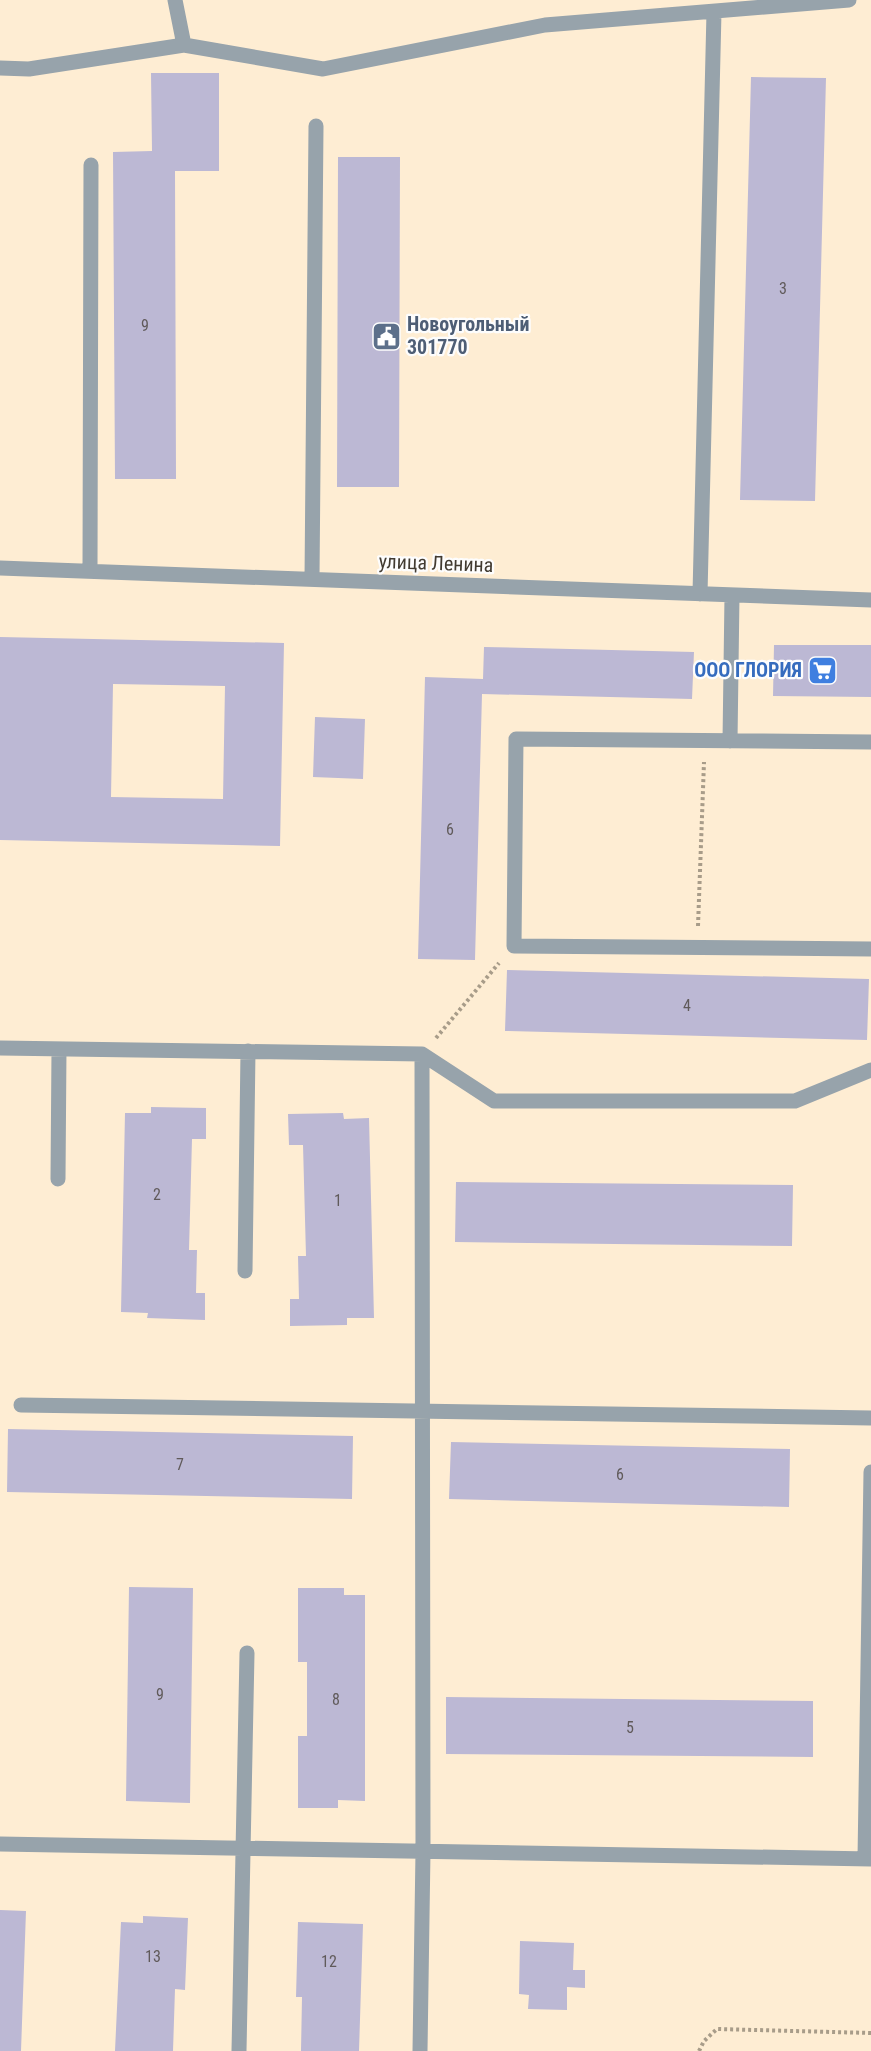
<svg xmlns="http://www.w3.org/2000/svg" width="871" height="2051" viewBox="0 0 871 2051" font-family="'Roboto Condensed',sans-serif">
  <style>
    .building { fill: #bcb8d4; fill-rule: evenodd }
    .lines { fill: none; stroke-linecap: round; stroke-linejoin: round }
    .path { stroke: #a89c89; stroke-width: 4; stroke-dasharray: 3 3; stroke-linecap: butt }
    .minor { stroke: #97a3ab; stroke-width: 15 }
    .labels { text-anchor: middle; dominant-baseline: central; stroke-width: 4.5; stroke-linejoin: round; paint-order: stroke }
    .number-label { font-size: 16px; fill: #605a5a }
    .service-label { font-size: 20px; font-weight: bold; fill: #4e5e75; stroke: #fdfdfd; text-anchor: start }
    .street-label { font-size: 20px; fill: #423b31; stroke: #fdfdfd }
    .shop-label { font-size: 20px; font-weight: bold; fill: #366cbe; stroke: #fdfdfd; text-anchor: end }
  </style>
  <rect width="100%" height="100%" fill="#feedd3"/>
  <!-- building -->
  <path class="building" d="M 151,73 L 219,73 L 219,171 L 175,171 L 176,479 L 115,479 L 113,152 L 152,151 Z
    M 751,77 L 826,78 L 815,501 L 740,500 Z
    M 338,157 L 400,157 L 399,487 L 337,487 Z
    M 0,637 L 284,643 L 280,846 L 0,840 ZM 113,684 L 225,686 L 223,799 L 111,797 Z
    M 774,645 L 871,645 L 871,697 L 773,696 Z
    M 484,647 L 694,652 L 692,699 L 482,694 L 475,960 L 418,959 L 425,677 L 483,679 Z
    M 315,717 L 365,719 L 363,779 L 313,777 Z
    M 507,970 L 869,979 L 867,1040 L 505,1031 Z
    M 151,1107 L 206,1108 L 206,1139 L 192,1139 L 189,1250 L 197,1250 L 196,1293 L 205,1293 L 205,1320 L 147,1318 L 148,1313 L 121,1312 L 125,1113 L 151,1113 Z
    M 343,1113 L 344,1119 L 369,1118 L 374,1318 L 347,1318 L 347,1325 L 290,1326 L 290,1299 L 299,1299 L 298,1256 L 306,1256 L 303,1145 L 289,1145 L 288,1114 Z
    M 456,1182 L 793,1185 L 792,1246 L 455,1242 Z
    M 8,1429 L 353,1436 L 352,1499 L 7,1492 Z
    M 451,1442 L 790,1449 L 789,1507 L 449,1499 Z
    M 129,1587 L 193,1588 L 190,1803 L 126,1801 Z
    M 298,1588 L 344,1588 L 344,1595 L 365,1595 L 365,1801 L 338,1800 L 338,1808 L 298,1808 L 298,1736 L 307,1736 L 307,1662 L 298,1662 Z
    M 446,1697 L 813,1701 L 813,1757 L 446,1754 Z
    M 0,1910 L 26,1911 L 21,2051 L 0,2051 Z
    M 143,1916 L 188,1918 L 185,1990 L 175,1989 L 173,2051 L 115,2051 L 121,1922 L 143,1923 Z
    M 298,1922 L 363,1924 L 359,2051 L 301,2051 L 302,1997 L 296,1997 Z
    M 520,1941 L 574,1943 L 573,1970 L 585,1970 L 585,1988 L 567,1987 L 567,2010 L 528,2009 L 529,1995 L 519,1994 Z"/>
  <g class="lines">
    <!-- path -->
    <path class="path" d="M 698,926 L 704,762
      M 436,1038 L 499,963
      M 699,2051 L 704,2041 L 717,2029 L 871,2033"/>
    <!-- minor -->
    <path class="minor" d="M 175,0 L 184,45 L 323,69 L 545,25 L 849,0
      M 0,68 L 29,69 L 184,45
      M 0,568 L 871,600
      M 90,571 L 91,165
      M 312,579 L 316,126
      M 700,594 L 714,12
      M 730,741 L 732,595
      M 871,742 L 516,739 L 514,946 L 871,949
      M 0,1048 L 422,1054 L 494,1101 L 795,1101 L 871,1070
      M 58,1179 L 59,1049
      M 245,1271 L 248,1051
      M 21,1405 L 871,1418
      M 0,1844 L 871,1859
      M 865,1859 L 871,1472
      M 239,2051 L 247,1653
      M 420,2051 L 423,1851 L 422,1054"/>
  </g>
  <!-- icons -->
  <defs>
    <symbol id="civic-square" viewBox="-11 -11 22 22"><rect x="-9" y="-9" width="18" height="18" rx="4" fill="#5c6f8a" stroke="#fdfdfd"/><path d="M-.6-6.5H3V-4.5H.6V-3L4-1V1h2V6H-6V1h2V-1L-.6-3ZM-1.2 2.5V6h2.4V2.5Z" fill="#fff"/></symbol>
    <symbol id="supermarket-square" viewBox="-11 -11 22 22"><rect x="-9" y="-9" width="18" height="18" rx="4" fill="#3f7fe0" stroke="#fdfdfd"/><path d="M-6-5.5h2.5l.6 2H6L4.5 2H-2.5L-4.4-4H-6ZM-1.5 3.2a1.3 1.3 0 1 0 .1 0ZM3 3.2a1.3 1.3 0 1 0 .1 0Z" fill="#fff"/></symbol>
  </defs>
  <g fill-rule="evenodd">
    <use href="#civic-square" x="370" y="320" width="33" height="33"/>
    <use href="#supermarket-square" x="806" y="654" width="33" height="33"/>
  </g>
  <g class="labels">
    <!-- number labels -->
    <g class="number-label">
      <text x="783" y="288">3</text>
      <text x="145" y="325">9</text>
      <text x="450" y="829">6</text>
      <text x="687" y="1005">4</text>
      <text x="157" y="1194">2</text>
      <text x="338" y="1200">1</text>
      <text x="180" y="1464">7</text>
      <text x="620" y="1474">6</text>
      <text x="160" y="1694">9</text>
      <text x="336" y="1699">8</text>
      <text x="630" y="1727">5</text>
      <text x="153" y="1956">13</text>
      <text x="329" y="1961">12</text>
    </g>
    <!-- service labels -->
    <g class="service-label">
      <text x="407" y="324">Новоугольный<tspan x="407" dy="23">301770</tspan></text>
    </g>
    <!-- street labels -->
    <g class="street-label">
      <text transform="translate(436 563) rotate(2)">улица Ленина</text>
    </g>
    <!-- shop labels -->
    <g class="shop-label">
      <text x="802" y="670">ООО ГЛОРИЯ</text>
    </g>
  </g>
</svg>
